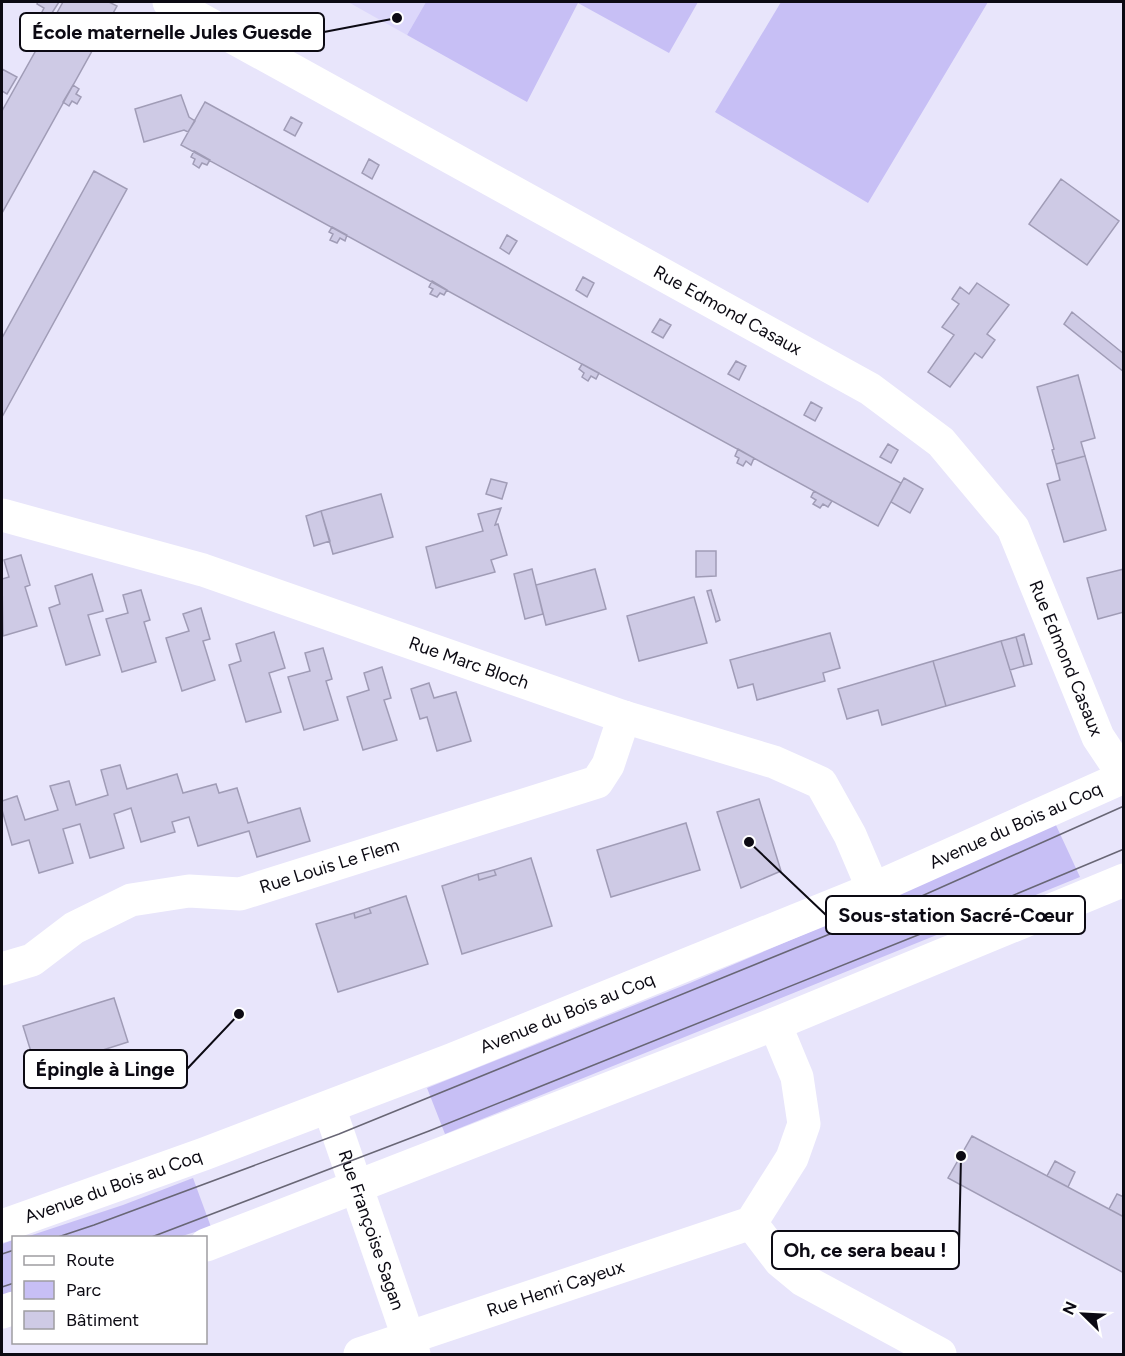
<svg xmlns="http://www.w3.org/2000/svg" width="1125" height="1356" viewBox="0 0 1125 1356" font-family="Figtree,sans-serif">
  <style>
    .built { fill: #dcd7fb }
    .green { fill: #c7bff5 }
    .building { fill: #cecae5; stroke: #a09cb6; stroke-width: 1.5 }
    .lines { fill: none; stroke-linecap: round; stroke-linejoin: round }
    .street { stroke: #fff; stroke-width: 33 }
    .secondary { stroke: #fff; stroke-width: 33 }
    .tram { stroke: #686675; stroke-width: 1.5 }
    .labels { text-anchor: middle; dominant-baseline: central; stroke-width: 6; stroke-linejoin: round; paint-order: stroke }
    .street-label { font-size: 18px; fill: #0c0a13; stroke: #fff }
    .leader { fill: none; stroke: #0c0a13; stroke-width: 2 }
    .callout-dot { fill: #0c0a13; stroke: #fff; stroke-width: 2 }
    .callout { fill: #fff; stroke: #0c0a13; stroke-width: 2 }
    .callout-label { font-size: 20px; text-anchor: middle; font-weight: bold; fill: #0c0a13 }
  </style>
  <rect width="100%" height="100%" fill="#e8e5fb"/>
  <!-- built -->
  <path class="built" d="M 348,2 L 426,2 L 407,35 Z"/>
  <!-- green -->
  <path class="green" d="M 426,2 L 698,2 L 669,53 L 578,3 L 527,102 L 407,35 Z
    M 781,2 L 988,2 L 868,203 L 715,112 Z
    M 1055,823 L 1080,877 L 445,1134 L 427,1088 L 690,983 L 908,890 Z
    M 193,1178 L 211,1227 L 179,1237 L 23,1238 L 123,1205 Z
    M 13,1240 L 13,1292 L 2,1296 L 2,1244 Z"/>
  <!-- building -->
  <path class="building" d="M 38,2 L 59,2 L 50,16 L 42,12 L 44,8 L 37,4 Z
    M 63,2 L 109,2 L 117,6 L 2,213 L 2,111 Z
    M 2,69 L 17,77 L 7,94 L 2,91 Z
    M 73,85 L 79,89 L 76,94 L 81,97 L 77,104 L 72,101 L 69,106 L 63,102 Z
    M 181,95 L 189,117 L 195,121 L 188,132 L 184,130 L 144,142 L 135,109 Z
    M 205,102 L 901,483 L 878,526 L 181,145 Z
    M 291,117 L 302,123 L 295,136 L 284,130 Z
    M 194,151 L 210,160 L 207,165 L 202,163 L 199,168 L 193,164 L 195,159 L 191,157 Z
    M 369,159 L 379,165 L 372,179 L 362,173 Z
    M 94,171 L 127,189 L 2,417 L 2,338 Z
    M 1061,179 L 1119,221 L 1087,265 L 1029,224 Z
    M 332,227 L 347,235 L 345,241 L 340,238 L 337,243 L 330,240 L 333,234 L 329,232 Z
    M 507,235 L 517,241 L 509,254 L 500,248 Z
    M 583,277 L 594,283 L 587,297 L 576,290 Z
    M 432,281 L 447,290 L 444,295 L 440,293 L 437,297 L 430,294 L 433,289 L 429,287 Z
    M 977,283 L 1009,305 L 987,334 L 995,340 L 982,358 L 975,353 L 950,387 L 928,372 L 954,335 L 942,327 L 959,304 L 952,299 L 960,287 L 969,294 Z
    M 1072,312 L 1124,354 L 1124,372 L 1064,324 Z
    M 660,319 L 671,325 L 663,338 L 652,332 Z
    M 736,361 L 746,366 L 739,380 L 728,374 Z
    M 582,364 L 599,373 L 596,379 L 591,376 L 588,381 L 582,377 L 584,373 L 579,369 Z
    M 1078,375 L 1095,438 L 1081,442 L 1085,456 L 1056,464 L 1052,450 L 1054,449 L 1037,387 Z
    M 811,402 L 822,408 L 815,421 L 804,415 Z
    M 888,444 L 898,450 L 891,463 L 880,457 Z
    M 738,449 L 754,458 L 751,465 L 746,461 L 743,466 L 737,463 L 739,458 L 735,456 Z
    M 1085,456 L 1106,530 L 1064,542 L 1047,484 L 1060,480 L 1056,464 Z
    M 904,478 L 923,489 L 910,513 L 891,502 Z
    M 491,479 L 507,483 L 502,499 L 486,494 Z
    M 814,491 L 832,501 L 828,507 L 823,504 L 820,508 L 813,504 L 816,500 L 811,497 Z
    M 381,494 L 393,537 L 333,554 L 321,511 Z
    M 501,508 L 495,525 L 498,524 L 507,555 L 491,560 L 495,572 L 436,588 L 426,547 L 483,531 L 478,514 Z
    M 321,511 L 330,541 L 314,546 L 306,516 Z
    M 696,551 L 716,551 L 716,576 L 696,577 Z
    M 21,555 L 30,585 L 25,587 L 37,626 L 3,636 L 2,579 L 9,577 L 4,560 Z
    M 532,569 L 543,614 L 525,619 L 514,574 Z
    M 595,569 L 606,609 L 546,625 L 536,585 Z
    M 1124,569 L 1124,612 L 1098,619 L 1087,578 Z
    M 92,574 L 103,611 L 88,615 L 100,655 L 66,665 L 49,608 L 60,604 L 55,586 Z
    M 141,590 L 150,620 L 144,622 L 156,662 L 122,672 L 106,619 L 128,613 L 123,595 Z
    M 711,590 L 720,620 L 716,622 L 707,591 Z
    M 694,597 L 707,643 L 639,661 L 627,616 Z
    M 201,608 L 210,639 L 203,641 L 215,680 L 182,691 L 166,638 L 189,631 L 183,614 Z
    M 274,632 L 285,668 L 269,673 L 281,712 L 246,722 L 229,665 L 241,661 L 236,644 Z
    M 830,633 L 840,668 L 823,673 L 825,681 L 757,700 L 753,684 L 738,688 L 730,660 Z
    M 1024,634 L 1032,664 L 1024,666 L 1016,637 Z
    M 1016,637 L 1024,666 L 1010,670 L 1001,641 Z
    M 1001,641 L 1015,686 L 946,706 L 933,661 Z
    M 323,648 L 332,679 L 326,681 L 338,720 L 304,730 L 288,677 L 310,671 L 305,653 Z
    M 933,661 L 946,706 L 882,725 L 878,710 L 847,719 L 838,689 Z
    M 382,667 L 391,698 L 384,700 L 397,740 L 363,750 L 347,697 L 369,690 L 364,673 Z
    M 429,683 L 434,698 L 456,692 L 471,741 L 437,751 L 427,717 L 420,719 L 411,689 Z
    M 120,765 L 127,789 L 177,774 L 183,793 L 216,784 L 219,793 L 237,788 L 248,823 L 300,808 L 310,841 L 257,857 L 249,831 L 198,846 L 189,817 L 172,822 L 175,832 L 141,842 L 131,808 L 114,814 L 124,848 L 90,858 L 80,824 L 63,829 L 73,863 L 39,873 L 29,840 L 12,845 L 2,810 L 2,801 L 17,796 L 25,820 L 58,810 L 50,786 L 69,781 L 76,805 L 108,795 L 101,770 Z
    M 759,799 L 781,871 L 741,888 L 717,812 Z
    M 686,823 L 700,870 L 611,897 L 597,850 Z
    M 531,858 L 552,926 L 462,954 L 442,886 L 478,874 L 479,880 L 496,875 L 494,870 Z
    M 494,870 L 496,875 L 479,880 L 478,874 Z
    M 406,896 L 428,964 L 338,992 L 316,924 L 354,913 L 355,918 L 371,913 L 369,908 Z
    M 369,908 L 371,913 L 355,918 L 354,913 Z
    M 114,998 L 128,1042 L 37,1071 L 23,1026 Z
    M 972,1136 L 1124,1217 L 1124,1273 L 948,1178 Z
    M 1055,1161 L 1075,1172 L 1068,1187 L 1047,1176 Z
    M 1117,1194 L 1124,1197 L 1124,1217 L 1109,1209 Z"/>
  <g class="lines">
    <!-- street -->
    <g class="street">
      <path id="s1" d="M 169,2 L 870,389 L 941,442 L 1013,528 L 1098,737 L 1124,776"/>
      <path id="s2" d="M 2,515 L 203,570 L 624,717 L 774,762 L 821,783 L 850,835 L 873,889"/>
      <path id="s3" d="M 2,969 L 32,960 L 74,928 L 131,900 L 189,891 L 240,894 L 597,782 L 608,765 L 624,717"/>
      <path id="s4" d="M 329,1107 L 414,1354"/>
      <path d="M 751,1223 L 780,1261 L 803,1280 L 940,1354"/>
      <path id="s5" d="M 360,1354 L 751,1223 L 792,1158 L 804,1124 L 797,1077 L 775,1024"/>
    </g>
    <!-- secondary -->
    <g class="secondary">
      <path id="s6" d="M 2,1226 L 204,1154 L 451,1060 L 873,889 L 1124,777"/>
      <path d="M 206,1245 L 775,1024 L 1124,880"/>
      <path d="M 2,1312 L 14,1308"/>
    </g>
    <!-- tram -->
    <path class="tram" d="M 55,1238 L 94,1225 L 339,1134 L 906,903 L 1124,806
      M 149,1238 L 429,1131 L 923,933 L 1124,849
      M 2,1254 L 14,1250
      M 2,1287 L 14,1283"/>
  </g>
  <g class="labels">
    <!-- street labels -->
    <g class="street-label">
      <text stroke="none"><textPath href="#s1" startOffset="638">Rue Edmond Casaux</textPath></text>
      <text stroke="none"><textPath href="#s1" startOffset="1142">Rue Edmond Casaux</textPath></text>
      <text stroke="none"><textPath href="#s2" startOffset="490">Rue Marc Bloch</textPath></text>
      <text stroke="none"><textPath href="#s6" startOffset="1090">Avenue du Bois au Coq</textPath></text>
      <text stroke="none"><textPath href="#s3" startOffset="351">Rue Louis Le Flem</textPath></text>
      <text stroke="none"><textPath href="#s6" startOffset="604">Avenue du Bois au Coq</textPath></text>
      <text stroke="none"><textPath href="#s6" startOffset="118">Avenue du Bois au Coq</textPath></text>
      <text stroke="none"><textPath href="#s4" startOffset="130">Rue Françoise Sagan</textPath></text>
      <text stroke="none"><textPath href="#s5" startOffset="206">Rue Henri Cayeux</textPath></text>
    </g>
  </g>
  <!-- callouts -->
  <path class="leader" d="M397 18L324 32M749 842L826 915M239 1014L187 1069M961 1156L959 1250"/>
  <g class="callout-dot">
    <circle cx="397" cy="18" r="6"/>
    <circle cx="749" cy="842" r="6"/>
    <circle cx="239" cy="1014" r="6"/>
    <circle cx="961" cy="1156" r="6"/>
  </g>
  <g class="callout">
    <rect x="20" y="13" width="304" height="38" rx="6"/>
    <rect x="826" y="896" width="259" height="38" rx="6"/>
    <rect x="24" y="1050" width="163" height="38" rx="6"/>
    <rect x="772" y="1231" width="187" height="38" rx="6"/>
  </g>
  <g class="callout-label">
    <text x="172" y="39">École maternelle Jules Guesde</text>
    <text x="956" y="922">Sous-station Sacré-Cœur</text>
    <text x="105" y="1076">Épingle à Linge</text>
    <text x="865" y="1257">Oh, ce sera beau !</text>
  </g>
  <!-- border -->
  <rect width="1125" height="1356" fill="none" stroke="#0c0a13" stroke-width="6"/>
  <!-- legend -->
  <rect x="12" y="1236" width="195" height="108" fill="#ffffff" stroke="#9e9da1" stroke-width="1.5"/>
  <rect x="24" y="1256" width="30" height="9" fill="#ffffff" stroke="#9e9da1" stroke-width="1.5"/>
  <text x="66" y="1266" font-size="18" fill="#0c0a13">Route</text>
  <rect x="24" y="1281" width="30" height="18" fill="#c7bff5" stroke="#9e9da1" stroke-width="1.5"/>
  <text x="66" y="1296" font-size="18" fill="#0c0a13">Parc</text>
  <rect x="24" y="1311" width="30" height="18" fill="#cecae5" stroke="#9e9da1" stroke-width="1.5"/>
  <text x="66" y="1326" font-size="18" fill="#0c0a13">Bâtiment</text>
  <!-- north arrow -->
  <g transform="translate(1083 1314) rotate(294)" stroke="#ffffff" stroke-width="4.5" paint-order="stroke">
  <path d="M0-4.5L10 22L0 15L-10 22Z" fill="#0c0a13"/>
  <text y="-9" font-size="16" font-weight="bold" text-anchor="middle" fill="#0c0a13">N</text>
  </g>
</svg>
